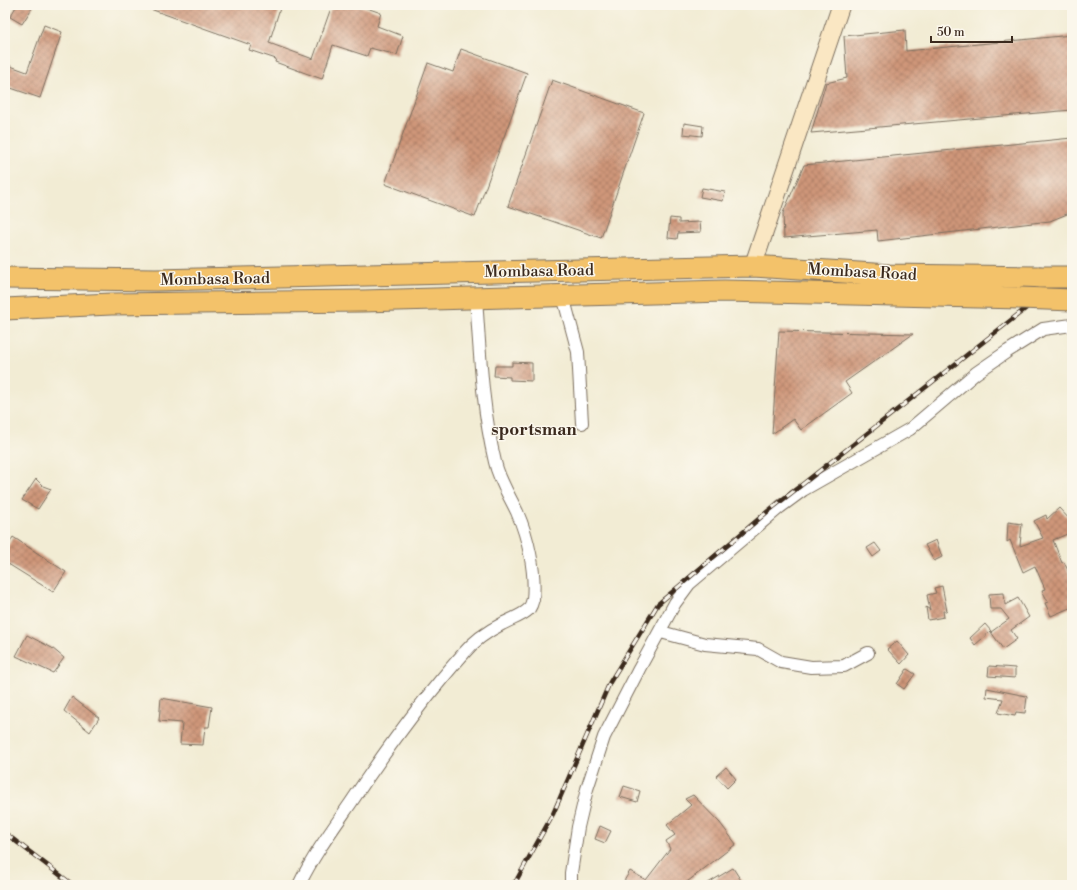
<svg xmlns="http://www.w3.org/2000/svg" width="1077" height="890" viewBox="0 0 1077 890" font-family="'Libre Bodoni',serif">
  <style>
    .building { fill: url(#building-cross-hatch) }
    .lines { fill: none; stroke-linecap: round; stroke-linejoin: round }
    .street-casing { stroke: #7b6e5e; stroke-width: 14 }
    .secondary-casing { stroke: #7b6e5e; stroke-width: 19 }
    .highway-casing { stroke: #7b6e5e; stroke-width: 23 }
    .street { stroke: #fff; stroke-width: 12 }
    .secondary { stroke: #fae7c3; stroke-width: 17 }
    .highway { stroke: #f3c26a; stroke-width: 21 }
    .rail-casing { stroke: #3b2a1e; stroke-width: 4.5 }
    .rail { stroke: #fbf7ec; stroke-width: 3; stroke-dasharray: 9; stroke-linecap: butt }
    .highway-bridge-casing { stroke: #7b6e5e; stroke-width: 23; stroke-linecap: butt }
    .highway-bridge { stroke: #f3c26a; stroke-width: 21 }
    .labels { text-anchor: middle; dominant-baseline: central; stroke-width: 3; stroke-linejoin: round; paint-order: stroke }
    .street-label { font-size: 16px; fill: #3b2a1e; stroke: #fbf7ec }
    .neighbourhood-label { font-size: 17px; font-weight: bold; fill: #3b2a1e; stroke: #fbf7ec }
  </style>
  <defs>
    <pattern id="building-cross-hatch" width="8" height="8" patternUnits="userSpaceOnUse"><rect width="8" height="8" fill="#cf9679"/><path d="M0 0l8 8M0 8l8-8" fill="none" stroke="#a97b63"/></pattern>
  </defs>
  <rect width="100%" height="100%" fill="#fbf7ec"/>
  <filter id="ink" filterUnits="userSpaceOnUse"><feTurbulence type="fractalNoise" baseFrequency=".025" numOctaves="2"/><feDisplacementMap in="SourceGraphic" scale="8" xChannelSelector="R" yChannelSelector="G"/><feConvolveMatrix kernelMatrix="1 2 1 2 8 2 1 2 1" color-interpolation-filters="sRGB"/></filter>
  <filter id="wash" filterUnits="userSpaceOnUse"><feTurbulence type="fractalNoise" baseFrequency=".012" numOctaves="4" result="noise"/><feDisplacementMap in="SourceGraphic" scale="16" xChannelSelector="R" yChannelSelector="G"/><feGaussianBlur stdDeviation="0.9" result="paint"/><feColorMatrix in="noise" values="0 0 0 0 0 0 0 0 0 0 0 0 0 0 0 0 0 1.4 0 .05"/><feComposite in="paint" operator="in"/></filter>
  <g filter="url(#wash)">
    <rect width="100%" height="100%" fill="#f2ecd4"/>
    <g id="blocks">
      <!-- building -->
      <path class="building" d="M 17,5 L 34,5 L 22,24 L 10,17 Z
        M 139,5 L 281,5 L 269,43 L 313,59 L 332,5 L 358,5 L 381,13 L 377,26 L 403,36 L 397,55 L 370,48 L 367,56 L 333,45 L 322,79 L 275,62 L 276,59 L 249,50 L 251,45 Z
        M 44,25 L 62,32 L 40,98 L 5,86 L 5,64 L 27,72 Z
        M 905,30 L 906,51 L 1072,35 L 1072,110 L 811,133 L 826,83 L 847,78 L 844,36 Z
        M 461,49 L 527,73 L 475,217 L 385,184 L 428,63 L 453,72 Z
        M 552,80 L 644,113 L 601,238 L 508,206 Z
        M 684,123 L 703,126 L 702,136 L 683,134 Z
        M 1072,138 L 1072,212 L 1050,221 L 878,241 L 877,230 L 784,238 L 783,213 L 804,165 Z
        M 702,188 L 725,192 L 723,201 L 700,197 Z
        M 670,218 L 679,219 L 679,223 L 700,222 L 701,232 L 678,233 L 677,239 L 668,238 Z
        M 779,331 L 913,334 L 845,382 L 852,393 L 801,430 L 793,419 L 772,434 Z
        M 512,362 L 532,363 L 532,381 L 510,380 L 510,377 L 494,376 L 495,366 L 512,366 Z
        M 36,479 L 43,486 L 51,489 L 38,509 L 22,500 Z
        M 1059,508 L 1072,522 L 1072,532 L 1053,540 L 1062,563 L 1064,562 L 1072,579 L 1072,607 L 1051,616 L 1045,603 L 1048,602 L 1042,590 L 1045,589 L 1035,566 L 1023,572 L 1010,540 L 1007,542 L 1008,522 L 1022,524 L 1020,546 L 1043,538 L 1034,521 L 1046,515 L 1047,519 Z
        M 13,537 L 66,572 L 53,592 L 5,562 L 5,551 Z
        M 936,540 L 942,557 L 934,561 L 925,545 Z
        M 875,543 L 881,551 L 873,557 L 867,548 Z
        M 942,586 L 947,611 L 943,611 L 944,617 L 928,620 L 926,607 L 930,610 L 927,595 L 936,593 L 934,588 Z
        M 1004,593 L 1005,605 L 1018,598 L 1029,617 L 1011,630 L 1017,639 L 1003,649 L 991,632 L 1009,619 L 1001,609 L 990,609 L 989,594 Z
        M 985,624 L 991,631 L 975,645 L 970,638 Z
        M 27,635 L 52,648 L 64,658 L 53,673 L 16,656 Z
        M 897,641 L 909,655 L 901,664 L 887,649 Z
        M 989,666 L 1015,668 L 1015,678 L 988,676 Z
        M 907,669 L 915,674 L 904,689 L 897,684 Z
        M 987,688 L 1026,696 L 1027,697 L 1025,713 L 1016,712 L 1015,716 L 998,713 L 1003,699 L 986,697 Z
        M 72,697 L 99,718 L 90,732 L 64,711 Z
        M 161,698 L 212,707 L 209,727 L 205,727 L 203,745 L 180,744 L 182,723 L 159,721 Z
        M 726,767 L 736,779 L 727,788 L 716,776 Z
        M 624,786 L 640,791 L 637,802 L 620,797 Z
        M 693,795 L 720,823 L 736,844 L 683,885 L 630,885 L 624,881 L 630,871 L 646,880 L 670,849 L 666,841 L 675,835 L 667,825 L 691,805 L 685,799 Z
        M 600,826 L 611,831 L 605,843 L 595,839 Z
        M 733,868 L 744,885 L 705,885 Z"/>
    </g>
  </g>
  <g filter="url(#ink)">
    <use href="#blocks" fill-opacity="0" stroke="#7b6e5e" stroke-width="1"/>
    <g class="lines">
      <defs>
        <path id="street" d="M 563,296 L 578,352 L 582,423
          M 661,632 L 705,644 L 758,649 L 781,662 L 811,667 L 844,666 L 868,653
          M 299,885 C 313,856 332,830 350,804 C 385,751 422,700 464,653 C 474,641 488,631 502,624 C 511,619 522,616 529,609 C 531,606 532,603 533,599 C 536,572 528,537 517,512 C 509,495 499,480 495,462 C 482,408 480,353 476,298
          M 571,885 L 571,873 L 578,827 L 587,789 L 604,737 L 639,669 L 675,603 L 689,584 L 780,507 L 803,490 L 910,429 L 976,373 L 1008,351 L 1043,329 L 1072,325"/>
        <path id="secondary" d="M 753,266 L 841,5"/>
        <path id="highway" d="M 5,278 L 156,280 L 753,266 L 889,275 L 1039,277
          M 5,309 L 111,304 L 363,301 L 724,291 L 1020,298"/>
      </defs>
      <!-- street casing -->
      <use href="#street" class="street-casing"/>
      <!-- secondary casing -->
      <use href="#secondary" class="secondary-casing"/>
      <!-- highway casing -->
      <use href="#highway" class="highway-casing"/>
      <!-- street -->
      <use href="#street" class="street"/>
      <!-- secondary -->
      <use href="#secondary" class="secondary"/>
      <!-- highway -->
      <use href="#highway" class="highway"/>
      <defs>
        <path id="rail" d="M 5,833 L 73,885
          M 511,885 L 516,881 L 553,814 L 610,682 L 658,604 L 766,513 L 1072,272"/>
      </defs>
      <!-- rail casing -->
      <use href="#rail" class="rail-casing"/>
      <!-- rail -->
      <use href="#rail" class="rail"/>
      <defs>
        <path id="highway-bridge" d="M 1039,277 L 1072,277
          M 1020,298 L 1072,300"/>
      </defs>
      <!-- highway-bridge casing -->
      <use href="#highway-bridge" class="highway-bridge-casing"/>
      <!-- highway-bridge -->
      <use href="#highway-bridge" class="highway-bridge"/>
    </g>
  </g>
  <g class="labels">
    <!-- street labels -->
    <g class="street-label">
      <text transform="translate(539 271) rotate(-1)">Mombasa Road</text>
      <text transform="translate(862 272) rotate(3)">Mombasa Road</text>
      <text transform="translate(215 279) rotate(-1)">Mombasa Road</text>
    </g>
    <!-- neighbourhood labels -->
    <g class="neighbourhood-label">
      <text x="534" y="430">sportsman</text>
    </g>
  </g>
  <!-- margin -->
  <rect width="1077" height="890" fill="none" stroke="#fbf7ec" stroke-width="20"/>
  <!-- scale -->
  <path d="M931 36v6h81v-6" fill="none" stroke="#3b2a1e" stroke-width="2"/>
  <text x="937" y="36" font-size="12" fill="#3b2a1e" stroke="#fbf7ec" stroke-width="3" paint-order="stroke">50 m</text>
</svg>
